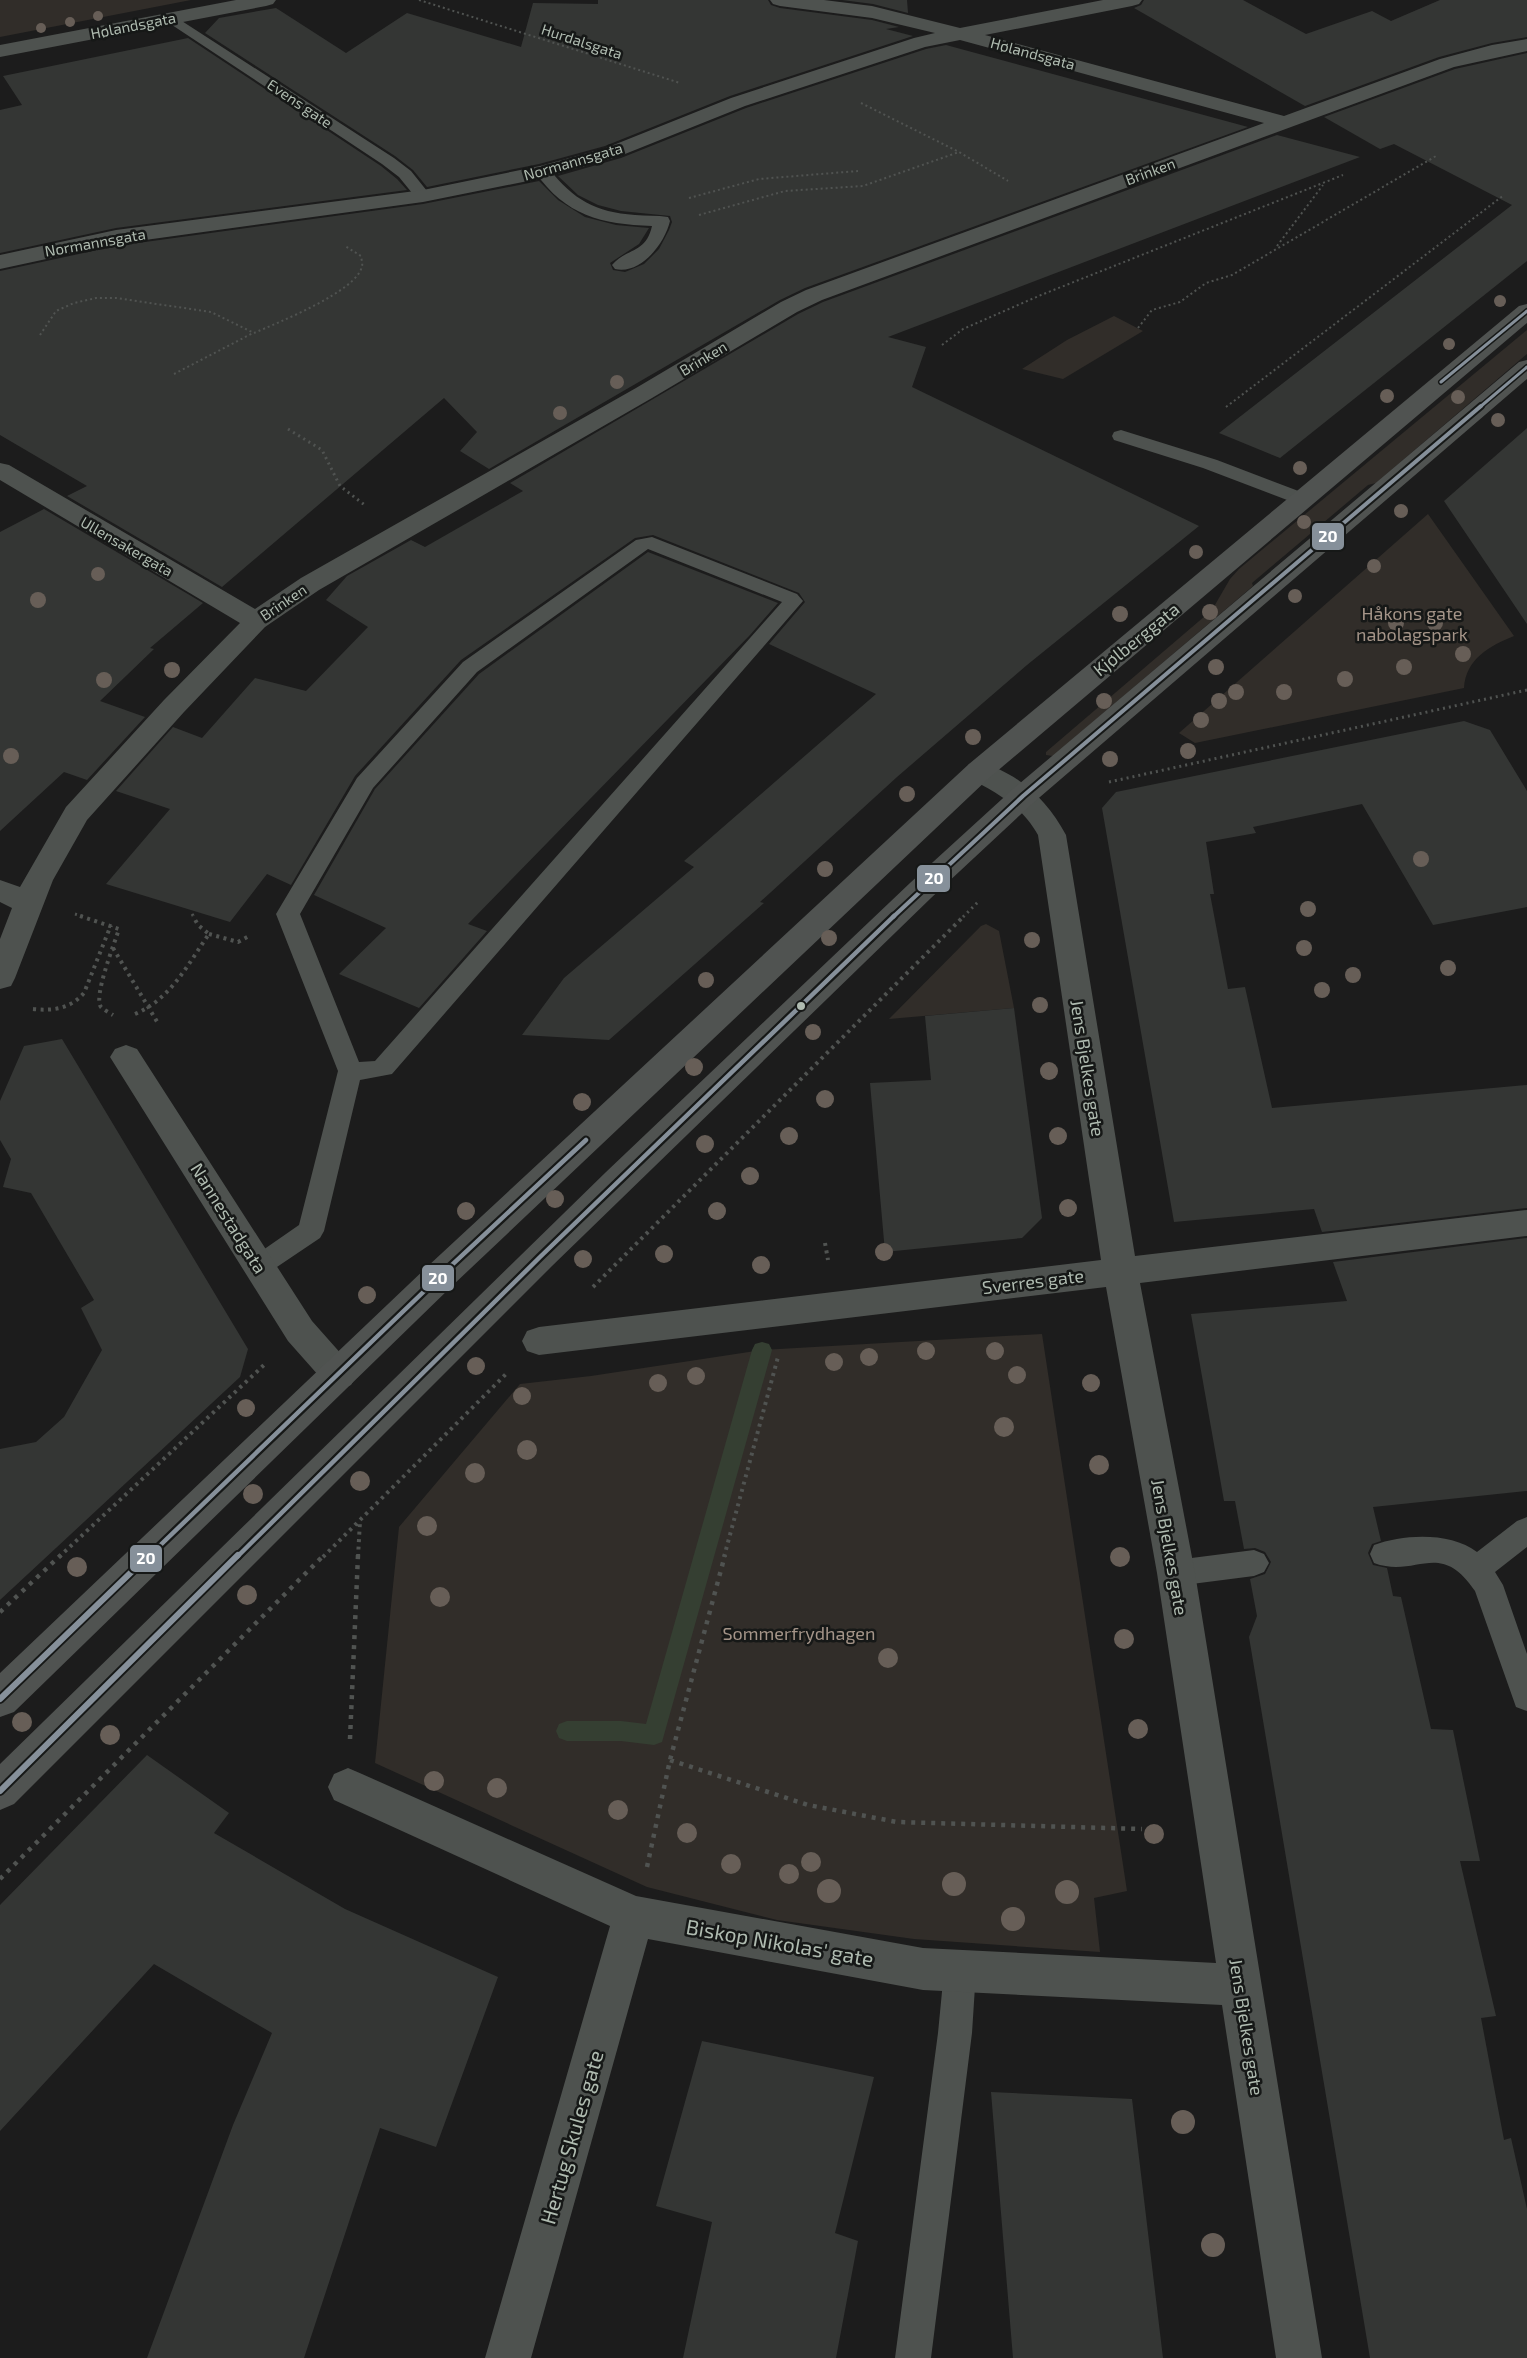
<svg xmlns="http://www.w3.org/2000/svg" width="1527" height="2358" viewBox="0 0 1527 2358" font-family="'Exo 2',sans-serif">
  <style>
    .green { fill: #312d29 }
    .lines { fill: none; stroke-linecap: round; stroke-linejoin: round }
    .stream { fill: #353f32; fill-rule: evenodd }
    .building { fill: #343634 }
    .path-far3 { stroke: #505351; stroke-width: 2; stroke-dasharray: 2 3; stroke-linecap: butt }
    .path-far2 { stroke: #505351; stroke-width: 3; stroke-dasharray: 2 4; stroke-linecap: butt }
    .path-far1 { stroke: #505351; stroke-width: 4; stroke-dasharray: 3 4.5; stroke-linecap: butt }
    .path { stroke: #505351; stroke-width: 4.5; stroke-dasharray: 4 6; stroke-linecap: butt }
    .lane { fill: #4e524f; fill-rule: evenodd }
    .street { fill: #4e524f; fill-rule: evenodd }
    .primary { fill: #505351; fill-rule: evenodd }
    .bus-1-far3-casing { stroke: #161817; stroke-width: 6 }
    .bus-1-far2-casing { stroke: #161817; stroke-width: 8 }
    .bus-1-far1-casing { stroke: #161817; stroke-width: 9 }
    .bus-1-casing { stroke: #161817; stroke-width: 10 }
    .bus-1-far3 { stroke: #86909a; stroke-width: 3 }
    .bus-1-far2 { stroke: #86909a; stroke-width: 4 }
    .bus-1-far1 { stroke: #86909a; stroke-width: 4.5 }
    .bus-1 { stroke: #86909a; stroke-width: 6 }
    .tree { fill: #675e57 }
    .bus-dot { fill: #afbbb0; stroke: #161817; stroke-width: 2 }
    .labels { text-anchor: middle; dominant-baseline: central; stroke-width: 5; stroke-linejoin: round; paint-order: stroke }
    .far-street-label { font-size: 15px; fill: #afbbb0; stroke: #161817 }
    .park-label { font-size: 18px; fill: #a49488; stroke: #161817 }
    .street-label { font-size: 18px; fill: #afbbb0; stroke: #161817 }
    .near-street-label { font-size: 21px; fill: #afbbb0; stroke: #161817 }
    .line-badge { stroke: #161817; stroke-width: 2 }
    .badge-label { font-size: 16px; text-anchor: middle; font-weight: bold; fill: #fff }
  </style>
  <rect width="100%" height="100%" fill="#1c1c1c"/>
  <!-- green -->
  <path class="green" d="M 0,0 L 191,0 L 0,37 Z
    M 1114,316 L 1143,331 L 1063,379 L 1022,369 L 1067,340 Z
    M 1527,330 L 1527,354 L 1376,483 L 1368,485 L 1252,583 L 1253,586 L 1053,756 L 1046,755 L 1046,752 L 1212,610 L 1230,579 L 1239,569 Z
    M 1428,514 L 1514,636 C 1489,646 1466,659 1464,688 L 1195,743 L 1179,733 Z
    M 986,924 L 999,931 L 1014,1008 L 889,1019 L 981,926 Z
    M 1042,1334 L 1127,1891 L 1094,1898 L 1100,1952 L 914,1939 L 777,1920 L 647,1887 L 375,1763 L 399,1527 L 520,1384 L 591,1376 L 762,1350 Z"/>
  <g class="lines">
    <!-- stream -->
    <path class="stream" d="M 762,1342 L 769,1344 L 772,1350 L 662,1742 L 654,1745 L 621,1741 L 567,1741 L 559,1738 L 556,1731 L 559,1724 L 567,1721 L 621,1721 L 646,1724 L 752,1350 L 755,1344 Z"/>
  </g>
  <!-- building -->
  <path class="building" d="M 598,0 L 768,0 L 771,5 L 780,8 L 872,20 L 899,27 L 886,29 L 913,36 L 730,96 L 605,146 L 539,164 L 427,187 L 413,170 L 395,156 L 205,33 L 219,18 L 276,8 L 346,53 L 407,13 L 521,47 L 533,3 L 598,4 Z
    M 842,0 L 907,0 L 908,13 L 873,4 Z
    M 1144,0 L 1243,0 L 1306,34 L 1372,11 L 1391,21 L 1440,0 L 1527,0 L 1527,37 L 1492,43 L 1439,57 L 1305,106 L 1134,8 L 1141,5 Z
    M 188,38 L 381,166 L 397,179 L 407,190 L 116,228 L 0,253 L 0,110 L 22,105 L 3,76 Z
    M 946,45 L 1248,127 L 805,288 L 780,300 L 489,469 L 460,451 L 477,432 L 444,398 L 222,587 L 67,496 L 87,486 L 0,435 L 0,271 L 116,246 L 423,204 L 539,181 L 558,200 L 585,217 L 616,225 L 649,228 L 639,244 L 610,263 L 613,270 L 625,272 L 644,264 L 659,249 L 669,230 L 672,222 L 670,216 L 621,211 L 598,205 L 578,195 L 558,176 L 621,158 L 746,108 L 926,49 Z
    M 1527,53 L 1527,261 L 1280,458 L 1219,433 L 1512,205 L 1394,144 L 1380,149 L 1324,117 L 1455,69 Z
    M 1277,135 L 1360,157 L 888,337 L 926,347 L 912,387 L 1199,526 L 1027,665 L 897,777 L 760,902 L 764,903 L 609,1040 L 522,1035 L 564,978 L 694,867 L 684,861 L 876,694 L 769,644 L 805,602 L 799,593 L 653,535 L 635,538 L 461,660 L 355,776 L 291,885 L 267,874 L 230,922 L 106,884 L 170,809 L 116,791 L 173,727 L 202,738 L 255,678 L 306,691 L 368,627 L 326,600 L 347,576 L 411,540 L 425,547 L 523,491 L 510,483 L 798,314 L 823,302 Z
    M 1527,428 L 1527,624 L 1444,501 Z
    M 44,509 L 203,603 L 150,648 L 154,649 L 100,701 L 145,717 L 87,780 L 64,772 L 0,831 L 0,532 Z
    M 648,552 L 778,603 L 750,635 L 468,924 L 487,931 L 419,1008 L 339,974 L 386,928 L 314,895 L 375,789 L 479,674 Z
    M 1464,721 L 1490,730 L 1527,791 L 1527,907 L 1433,925 L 1362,804 L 1253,827 L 1256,833 L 1206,842 L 1214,894 L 1210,894 L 1228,989 L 1245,987 L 1272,1108 L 1527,1085 L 1527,1208 L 1322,1232 L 1314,1209 L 1174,1222 L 1102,808 L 1116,792 Z
    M 1014,1008 L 1042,1218 L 1022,1238 L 885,1252 L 870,1083 L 931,1080 L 925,1016 Z
    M 62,1039 L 248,1349 L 240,1377 L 0,1600 L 0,1449 L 36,1442 L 64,1417 L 102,1350 L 81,1308 L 94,1300 L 31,1193 L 3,1187 L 11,1159 L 0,1140 L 0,1101 L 24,1046 Z
    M 1527,1238 L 1527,1491 L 1373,1507 L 1381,1541 L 1372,1544 L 1368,1553 L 1373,1565 L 1387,1568 L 1393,1596 L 1401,1597 L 1431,1729 L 1453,1730 L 1480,1861 L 1460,1861 L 1496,2016 L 1481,2018 L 1504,2140 L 1511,2138 L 1527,2209 L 1527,2358 L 1370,2358 L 1249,1637 L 1257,1616 L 1250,1579 L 1265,1574 L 1271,1562 L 1265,1552 L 1255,1548 L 1244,1549 L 1235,1501 L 1224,1501 L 1191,1314 L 1347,1301 L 1333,1262 Z
    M 147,1755 L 229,1813 L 214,1833 L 345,1909 L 498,1977 L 436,2147 L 380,2128 L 304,2358 L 147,2358 L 233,2125 L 272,2033 L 154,1964 L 0,2131 L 0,1905 Z
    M 702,2041 L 874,2077 L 835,2233 L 858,2241 L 836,2358 L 683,2358 L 712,2222 L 656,2206 Z
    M 991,2092 L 1132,2099 L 1163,2358 L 1013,2358 Z"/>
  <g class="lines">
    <!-- path-far3 -->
    <path class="path-far3" d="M 419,0 L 680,83
      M 861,103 L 959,152 L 1008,181
      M 689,198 L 759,179 L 858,171
      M 699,215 L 785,191 L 863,186 L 959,152
      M 1277,246 L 1323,185
      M 1138,328 L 1152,310 L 1180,302 L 1206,283 L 1232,275 L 1436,156
      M 40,335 L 56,311 L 74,303 L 96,298 L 116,298 L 211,312 L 254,333 C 277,323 358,291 362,266 C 363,262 361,259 361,256 L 345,246
      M 942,345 L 963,329 L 1041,295 L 1343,175
      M 174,374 L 253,333
      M 1226,407 L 1504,195"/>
    <!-- path-far2 -->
    <path class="path-far2" d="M 288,429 L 322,450 L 340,486 L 366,506
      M 1109,782 L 1527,690
      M 75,914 L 85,917
      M 192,914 L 194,917
      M 963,917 L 980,900"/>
    <!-- path-far1 -->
    <path class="path-far1" d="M 80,916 L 119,929 C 115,942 93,997 101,1007 C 104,1010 110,1013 113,1015
      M 209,934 L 238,942 L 251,935
      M 113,948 L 159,1025
      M 33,1009 C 53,1011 70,1009 84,993 L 111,925
      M 135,1014 C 171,999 188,964 209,934 L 198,925 L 193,916
      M 825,1243 L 828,1260
      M 593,1287 L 964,916
      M 59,1557 L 264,1365
      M 323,1557 L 507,1373
      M 358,1557 L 360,1521
      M 724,1557 L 778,1357"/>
    <!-- path -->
    <path class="path" d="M 0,1612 L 61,1555
      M 350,1739 L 358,1555
      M 670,1760 L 808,1805 L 897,1822 L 1142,1829
      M 647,1867 L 670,1760 L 725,1555
      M 0,1879 L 324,1555"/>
    <!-- lane -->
    <path class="lane" d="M 171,14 L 394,158 L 411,171 L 431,196 L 429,199 L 417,199 L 399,177 L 382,164 L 166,21 L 164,18 Z
      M 543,167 L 549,169 C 574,200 595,212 635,215 C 646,216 657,215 668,217 L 670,221 C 665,243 641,275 615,269 L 612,265 C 626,248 646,254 652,226 C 601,224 566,216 535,172 Z
      M 1121,430 L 1217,460 L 1309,495 L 1312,499 L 1309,503 L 1295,503 L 1203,468 L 1114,440 L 1112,436 L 1114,432 Z
      M 652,537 L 797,594 L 803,601 L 392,1074 L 360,1080 L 324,1231 L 320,1238 L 268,1273 L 259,1277 L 250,1273 L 246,1266 L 250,1259 L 299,1225 L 338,1071 L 276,914 L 357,778 L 463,662 L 636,540 ZM 648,549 L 782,602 L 375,1061 L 359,1062 L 300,914 L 373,788 L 477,672 Z
      M 1527,1517 L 1527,1547 L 1495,1572 L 1503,1585 L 1527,1654 L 1527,1711 L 1516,1707 L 1475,1591 C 1439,1538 1417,1579 1374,1563 L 1370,1554 L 1374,1545 C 1404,1534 1451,1532 1477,1552 L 1517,1521 Z
      M 1254,1550 L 1264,1554 L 1269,1563 L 1264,1572 L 1254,1576 L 1176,1586 L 1166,1582 L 1161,1573 L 1166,1564 L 1176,1560 Z
      M 960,1955 L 972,1959 L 976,1971 L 972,2033 L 931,2358 L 895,2358 L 938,2033 L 944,1971 L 948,1959 Z"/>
    <!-- street -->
    <path class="street" d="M 236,0 L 276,0 L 273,4 L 266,6 L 0,57 L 0,45 Z
      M 770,0 L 824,0 L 872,6 L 960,28 L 1103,0 L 1142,0 L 1139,4 L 1132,6 L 985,35 L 1284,116 L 1440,59 L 1492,45 L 1527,39 L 1527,51 L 1454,67 L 822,300 L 797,312 L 652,398 L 319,590 L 265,627 L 184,712 L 87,820 L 53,880 L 15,978 L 11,986 L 0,989 L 0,939 L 12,908 L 0,902 L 0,880 L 20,887 L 66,807 L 164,700 L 240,623 L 0,480 L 0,463 L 9,465 L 255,609 L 301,578 L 636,388 L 781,302 L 806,290 L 1264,123 L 960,40 L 925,47 L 745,106 L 620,156 L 543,178 L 423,202 L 116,244 L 0,269 L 0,255 L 116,230 L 423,190 L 540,166 L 606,148 L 731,98 L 914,38 L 935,33 L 872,18 L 780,6 L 773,4 Z
      M 979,762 C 1019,773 1047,800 1066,835 L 1135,1256 L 1527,1210 L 1527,1236 L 1140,1283 L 1195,1573 L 1322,2358 L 1276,2358 L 1222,2005 L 923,1990 L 648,1939 L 531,2358 L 485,2358 L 610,1926 L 334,1800 L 328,1787 L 334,1774 L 348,1768 L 362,1774 L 636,1896 L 923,1948 L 1216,1963 L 1157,1573 L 1106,1287 L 539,1355 L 527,1351 L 522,1341 L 527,1331 L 539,1327 L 1101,1260 L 1038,835 C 1022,806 997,793 969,778 L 965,771 L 969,764 Z
      M 126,1045 L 137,1049 L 312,1321 L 351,1365 L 357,1375 L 351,1385 L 339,1390 L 327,1385 L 288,1341 L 110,1057 L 115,1049 Z"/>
    <!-- primary -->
    <path class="primary" d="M 1527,304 L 1527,323 L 989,778 L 452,1286 L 14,1712 L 0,1717 L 0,1673 L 428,1266 L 969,764 L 1519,306 Z
      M 1527,360 L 1527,379 L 1033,803 L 931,898 L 552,1266 L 14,1804 L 0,1810 L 0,1764 L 606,1172 L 910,883 L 1013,789 L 1519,362 Z"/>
    <defs>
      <path id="bus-1-far3" d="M 1441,382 L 1527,311
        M 1480,407 L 1527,367"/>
      <path id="bus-1-far2" d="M 893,917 L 1023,796 L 1481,406"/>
      <path id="bus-1-far1" d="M 148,1557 L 440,1276 L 586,1140
        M 237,1557 L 540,1257 L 894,916"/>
      <path id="bus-1" d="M 0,1699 L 149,1555
        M 0,1791 L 238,1555"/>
    </defs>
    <!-- bus-1-far3 casing -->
    <use href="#bus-1-far3" class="bus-1-far3-casing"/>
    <!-- bus-1-far2 casing -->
    <use href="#bus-1-far2" class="bus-1-far2-casing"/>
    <!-- bus-1-far1 casing -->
    <use href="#bus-1-far1" class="bus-1-far1-casing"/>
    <!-- bus-1 casing -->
    <use href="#bus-1" class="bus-1-casing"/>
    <!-- bus-1-far3 -->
    <use href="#bus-1-far3" class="bus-1-far3"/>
    <!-- bus-1-far2 -->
    <use href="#bus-1-far2" class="bus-1-far2"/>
    <!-- bus-1-far1 -->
    <use href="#bus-1-far1" class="bus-1-far1"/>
    <!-- bus-1 -->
    <use href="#bus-1" class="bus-1"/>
  </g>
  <!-- trees -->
  <g class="tree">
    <circle cx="98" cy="16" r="5"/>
    <circle cx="70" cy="22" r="5"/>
    <circle cx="41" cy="28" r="5"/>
    <circle cx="1500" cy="301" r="6"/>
    <circle cx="1449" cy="344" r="6"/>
    <circle cx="617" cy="382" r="7"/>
    <circle cx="1387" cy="396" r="7"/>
    <circle cx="1458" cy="397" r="7"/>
    <circle cx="560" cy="413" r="7"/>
    <circle cx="1498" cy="420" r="7"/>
    <circle cx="1300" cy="468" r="7"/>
    <circle cx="1401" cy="511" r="7"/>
    <circle cx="1304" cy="522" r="7"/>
    <circle cx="1196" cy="552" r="7"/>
    <circle cx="1374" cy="566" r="7"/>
    <circle cx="98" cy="574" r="7"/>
    <circle cx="1295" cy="596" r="7"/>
    <circle cx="38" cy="600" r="8"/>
    <circle cx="1210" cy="612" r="8"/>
    <circle cx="1120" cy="614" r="8"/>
    <circle cx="1396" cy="623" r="8"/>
    <circle cx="1435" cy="623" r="8"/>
    <circle cx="1463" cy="654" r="8"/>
    <circle cx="1216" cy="667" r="8"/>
    <circle cx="1404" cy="667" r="8"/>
    <circle cx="172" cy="670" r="8"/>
    <circle cx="1345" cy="679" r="8"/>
    <circle cx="104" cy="680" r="8"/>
    <circle cx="1236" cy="692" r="8"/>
    <circle cx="1284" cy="692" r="8"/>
    <circle cx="1104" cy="701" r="8"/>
    <circle cx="1219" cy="701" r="8"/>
    <circle cx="1201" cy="720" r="8"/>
    <circle cx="973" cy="737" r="8"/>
    <circle cx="1188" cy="751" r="8"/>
    <circle cx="11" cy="756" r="8"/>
    <circle cx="1110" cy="759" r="8"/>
    <circle cx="907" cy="794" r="8"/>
    <circle cx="1421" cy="859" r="8"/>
    <circle cx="825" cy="869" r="8"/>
    <circle cx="1308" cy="909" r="8"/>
    <circle cx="829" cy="938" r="8"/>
    <circle cx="1032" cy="940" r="8"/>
    <circle cx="1304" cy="948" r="8"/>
    <circle cx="1448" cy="968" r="8"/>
    <circle cx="1353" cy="975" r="8"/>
    <circle cx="706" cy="980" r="8"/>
    <circle cx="1322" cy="990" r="8"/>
    <circle cx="1040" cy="1005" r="8"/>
    <circle cx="813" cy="1032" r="8"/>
    <circle cx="694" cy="1067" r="9"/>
    <circle cx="1049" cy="1071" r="9"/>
    <circle cx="825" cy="1099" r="9"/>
    <circle cx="582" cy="1102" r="9"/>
    <circle cx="789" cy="1136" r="9"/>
    <circle cx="1058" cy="1136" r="9"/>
    <circle cx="705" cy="1144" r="9"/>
    <circle cx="750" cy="1176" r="9"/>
    <circle cx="555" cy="1199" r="9"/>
    <circle cx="1068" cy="1208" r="9"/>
    <circle cx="466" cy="1211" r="9"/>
    <circle cx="717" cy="1211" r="9"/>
    <circle cx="884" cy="1252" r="9"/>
    <circle cx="664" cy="1254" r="9"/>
    <circle cx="583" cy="1259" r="9"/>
    <circle cx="761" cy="1265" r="9"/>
    <circle cx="367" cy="1295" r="9"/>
    <circle cx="926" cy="1351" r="9"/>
    <circle cx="995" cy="1351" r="9"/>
    <circle cx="869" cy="1357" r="9"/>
    <circle cx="834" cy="1362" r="9"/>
    <circle cx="476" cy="1366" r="9"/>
    <circle cx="1017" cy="1375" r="9"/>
    <circle cx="696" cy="1376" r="9"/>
    <circle cx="658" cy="1383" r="9"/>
    <circle cx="1091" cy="1383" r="9"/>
    <circle cx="522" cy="1396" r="9"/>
    <circle cx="246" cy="1408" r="9"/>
    <circle cx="1004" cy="1427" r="10"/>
    <circle cx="527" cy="1450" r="10"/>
    <circle cx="1099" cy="1465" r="10"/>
    <circle cx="475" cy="1473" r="10"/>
    <circle cx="360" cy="1481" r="10"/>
    <circle cx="253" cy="1494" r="10"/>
    <circle cx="427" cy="1526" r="10"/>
    <circle cx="1120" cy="1557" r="10"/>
    <circle cx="77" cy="1567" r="10"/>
    <circle cx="247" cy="1595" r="10"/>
    <circle cx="440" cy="1597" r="10"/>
    <circle cx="1124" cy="1639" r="10"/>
    <circle cx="888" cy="1658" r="10"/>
    <circle cx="22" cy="1722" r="10"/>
    <circle cx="1138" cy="1729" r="10"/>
    <circle cx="110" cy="1735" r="10"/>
    <circle cx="434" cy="1781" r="10"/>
    <circle cx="497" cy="1788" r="10"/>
    <circle cx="618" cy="1810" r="10"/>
    <circle cx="687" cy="1833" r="10"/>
    <circle cx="1154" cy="1834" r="10"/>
    <circle cx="811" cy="1862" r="10"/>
    <circle cx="731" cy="1864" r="10"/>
    <circle cx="789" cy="1874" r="10"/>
    <circle cx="954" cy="1884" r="12"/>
    <circle cx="829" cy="1891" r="12"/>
    <circle cx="1067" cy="1892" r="12"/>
    <circle cx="1013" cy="1919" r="12"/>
    <circle cx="1183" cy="2122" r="12"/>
    <circle cx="1213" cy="2245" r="12"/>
  </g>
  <!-- markers -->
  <circle class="bus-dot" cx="801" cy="1006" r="5"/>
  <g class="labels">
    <!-- far-street labels -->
    <g class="far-street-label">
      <text transform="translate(133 25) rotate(-11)">Hølandsgata</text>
      <text transform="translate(582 41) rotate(18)">Hurdalsgata</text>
      <text transform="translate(1033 53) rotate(15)">Hølandsgata</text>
      <text transform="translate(300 103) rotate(34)">Evens gate</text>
      <text transform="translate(573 161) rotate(-16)">Normannsgata</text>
      <text transform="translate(1150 171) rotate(-20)">Brinken</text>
      <text transform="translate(95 242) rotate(-10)">Normannsgata</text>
      <text transform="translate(703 358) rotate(-31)">Brinken</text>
      <text transform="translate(127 546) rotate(30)">Ullensakergata</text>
      <text transform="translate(283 602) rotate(-34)">Brinken</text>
    </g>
    <!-- park labels -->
    <g class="park-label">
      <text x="1412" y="613">Håkons gate<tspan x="1412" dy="21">nabolagspark</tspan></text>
      <text x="799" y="1633">Sommerfrydhagen</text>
    </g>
    <!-- street labels -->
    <g class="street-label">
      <text transform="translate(1136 639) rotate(-39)">Kjølberggata</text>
      <text transform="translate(1088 1068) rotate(81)">Jens Bjelkes gate</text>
      <text transform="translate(229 1218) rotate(58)">Nannestadgata</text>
      <text transform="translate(1033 1281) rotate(-7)">Sverres gate</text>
      <text transform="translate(1170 1547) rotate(80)">Jens Bjelkes gate</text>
      <text transform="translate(1247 2027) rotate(81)">Jens Bjelkes gate</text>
    </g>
    <!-- near-street labels -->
    <g class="near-street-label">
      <text transform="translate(780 1942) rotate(10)">Biskop Nikolas' gate</text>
      <text transform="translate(571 2137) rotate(-74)">Hertug Skules gate</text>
    </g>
  </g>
  <g class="line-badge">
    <rect x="1311" y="522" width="34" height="29" rx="6" fill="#86909a"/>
    <rect x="916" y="864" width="35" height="29" rx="6" fill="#86909a"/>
    <rect x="421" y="1264" width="34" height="28" rx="6" fill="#86909a"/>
    <rect x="129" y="1544" width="34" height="29" rx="6" fill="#86909a"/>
  </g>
  <g class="badge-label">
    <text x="1328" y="542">20</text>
    <text x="934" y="884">20</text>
    <text x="438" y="1284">20</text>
    <text x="146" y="1564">20</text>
  </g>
</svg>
